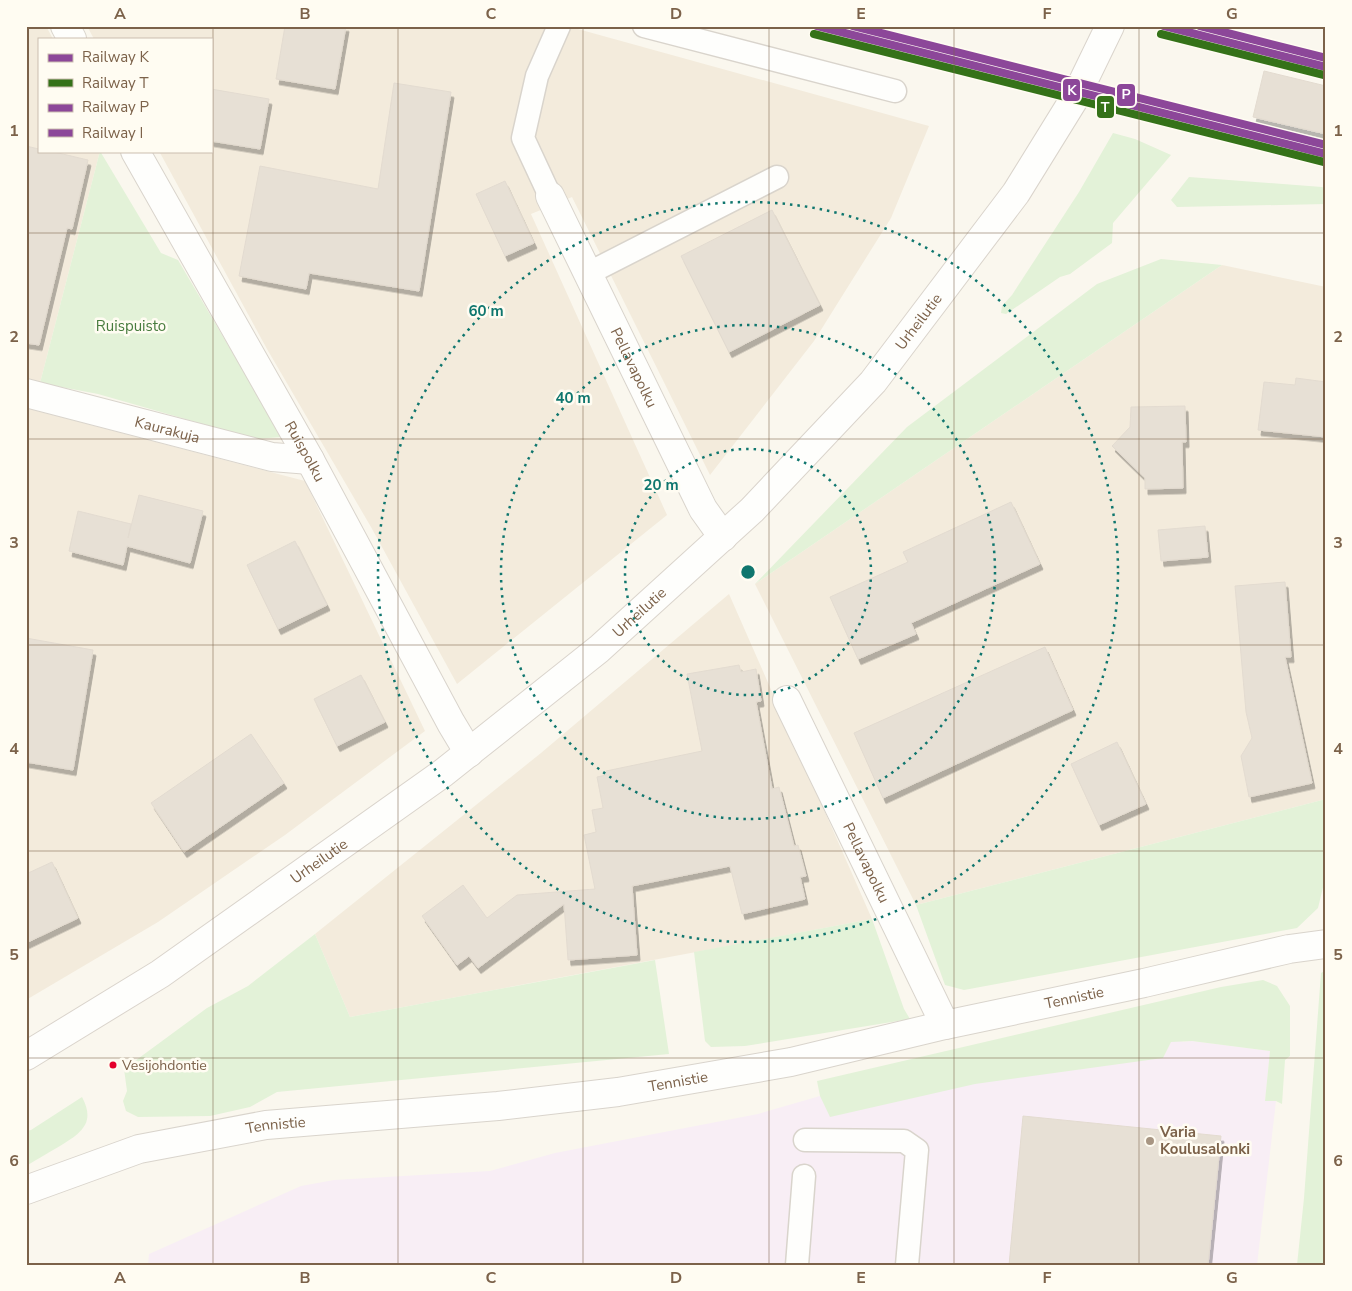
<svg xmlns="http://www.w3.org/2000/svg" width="1352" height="1291" viewBox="0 0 1352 1291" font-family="'Nunito Sans',sans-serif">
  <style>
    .residential { fill: #f3ebdc }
    .education { fill: #f8eef5 }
    .green { fill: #e3f2d8 }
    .building { fill: #e7e0d5; stroke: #e3dbd0; filter: url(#shadow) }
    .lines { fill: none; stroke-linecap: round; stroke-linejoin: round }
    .service-casing { stroke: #d9d4cc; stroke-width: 25 }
    .minor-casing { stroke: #d9d4cc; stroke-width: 30 }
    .secondary-casing { stroke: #dad4cc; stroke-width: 30 }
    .service { stroke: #fefefc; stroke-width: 22 }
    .minor { stroke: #fefefc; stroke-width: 28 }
    .secondary { stroke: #fefefc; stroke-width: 28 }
    .rail-1-casing { stroke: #fffcf2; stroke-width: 11 }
    .rail-2-casing { stroke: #fffcf2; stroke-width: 11 }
    .rail-3-casing { stroke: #fffcf2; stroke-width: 11 }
    .rail-4-casing { stroke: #fffcf2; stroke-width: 11 }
    .rail-1 { stroke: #8c4799; stroke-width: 8 }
    .rail-2 { stroke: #357219; stroke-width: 8 }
    .rail-3 { stroke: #8c4799; stroke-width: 8 }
    .rail-4 { stroke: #8c4799; stroke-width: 8 }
    .grid { fill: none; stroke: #7c624a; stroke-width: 1; stroke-opacity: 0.55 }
    .ring { fill: none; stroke: #0f766e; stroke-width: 2.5; stroke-dasharray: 2.5 5 }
    .bus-dot { fill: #e4002b; stroke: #fffcf2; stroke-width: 2 }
    .poi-dot { fill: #a89683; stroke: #fffcf2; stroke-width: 2 }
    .labels { text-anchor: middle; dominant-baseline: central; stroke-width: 5; stroke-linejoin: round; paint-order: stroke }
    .bus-label { font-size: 14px; fill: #7c624a; stroke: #fffcf2; text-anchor: start }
    .street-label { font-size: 15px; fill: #7c624a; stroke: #fffcf2 }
    .park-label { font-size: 15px; fill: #487c3e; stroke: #fffcf2 }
    .poi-label { font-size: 15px; font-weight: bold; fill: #7c624a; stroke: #fffcf2; text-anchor: start }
    .centre { fill: #0f766e; stroke: #fffcf2; stroke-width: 2.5 }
    .ring-label { font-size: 15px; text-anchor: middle; font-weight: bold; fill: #0f766e; stroke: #fffcf2; stroke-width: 5; stroke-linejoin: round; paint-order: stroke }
    .line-badge { stroke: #fffcf2; stroke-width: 2 }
    .badge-label { font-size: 14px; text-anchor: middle; font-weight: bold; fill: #fff }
    .neatline { fill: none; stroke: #7c624a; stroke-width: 2 }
    .grid-label { font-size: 16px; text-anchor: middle; font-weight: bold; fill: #7c624a }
  </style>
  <defs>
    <filter id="shadow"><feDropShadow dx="3" dy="5.5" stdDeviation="0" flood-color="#0004"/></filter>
  </defs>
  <rect width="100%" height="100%" fill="#faf7ee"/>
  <!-- residential -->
  <path class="residential" d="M 26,26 L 46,26 L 53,39 L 39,39 L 39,151 L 100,151 L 40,383 L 26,380 Z
    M 87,26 L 567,26 L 929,126 L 891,218 L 814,341 L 710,475 L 572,197 L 531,214 L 667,515 L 457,684 L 371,527 L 267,349 L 159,151 L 211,151 L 211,39 L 94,39 Z
    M 1222,265 L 1326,287 L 1326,799 L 916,905 L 755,584 Z
    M 26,408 L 305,481 L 425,731 L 285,835 L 158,922 L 26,1000 Z
    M 729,594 L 872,919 L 350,1017 L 315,934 L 541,753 Z"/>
  <!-- education -->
  <path class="education" d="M 1172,1034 L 1183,1042 L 1192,1041 L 1270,1051 L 1265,1101 L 1276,1101 L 1257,1265 L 148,1265 L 149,1254 L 301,1186 L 334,1180 L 490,1171 L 555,1153 L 758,1114 L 820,1096 Z"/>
  <!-- green -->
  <path class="green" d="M 1113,133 L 1135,139 L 1171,155 L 1113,223 L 1112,243 L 1070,274 L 1060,277 L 1006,314 L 1001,313 L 1002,306 L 1012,295 L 1079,192 Z
    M 100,151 L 161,253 L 178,260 L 282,437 L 255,439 L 98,394 L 40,383 Z
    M 1189,177 L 1322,187 L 1326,189 L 1326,204 L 1177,207 L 1171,200 Z
    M 1161,259 L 1222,265 L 755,584 L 907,427 L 1097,284 Z
    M 1326,799 L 1326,875 L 1318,908 L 1297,928 L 964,990 L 945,985 L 916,905 Z
    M 872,919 L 904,1009 L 910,1019 L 745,1046 L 711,1047 L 705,1041 L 694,952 Z
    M 315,934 L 350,1017 L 655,960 L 669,1054 L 277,1092 L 250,1107 L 210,1116 L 138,1117 L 126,1111 L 123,1101 L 127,1091 L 124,1069 L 207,1008 L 248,986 Z
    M 1326,970 L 1326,1265 L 1297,1265 L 1304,1198 L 1321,973 Z
    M 1263,980 L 1277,986 L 1290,1006 L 1290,1056 L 1285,1060 L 1282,1104 L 1276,1101 L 1265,1101 L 1270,1051 L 1192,1041 L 1171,1042 L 1163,1058 L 975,1084 L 830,1117 L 820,1096 L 817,1081 L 1221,987 Z
    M 82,1097 C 96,1123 81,1133 60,1146 C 49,1152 38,1159 26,1166 L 26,1131 L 31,1130 Z"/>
  <!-- building -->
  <path class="building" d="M 285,26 L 346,26 L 335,89 L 276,79 Z
    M 1264,71 L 1326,86 L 1326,134 L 1253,117 Z
    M 394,83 L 451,92 L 419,291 L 309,273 L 306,289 L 239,276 L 260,166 L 378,189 Z
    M 211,89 L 269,99 L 260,149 L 211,141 Z
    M 26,146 L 39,149 L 39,151 L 50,151 L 88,160 L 72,229 L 67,228 L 39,345 L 26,343 Z
    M 505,181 L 534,243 L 505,256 L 476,194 Z
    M 772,210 L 820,305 L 729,352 L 681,256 Z
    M 1296,378 L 1326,382 L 1326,437 L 1258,430 L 1264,382 L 1295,385 Z
    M 1185,406 L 1186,442 L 1182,442 L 1183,488 L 1145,489 L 1145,478 L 1112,446 L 1130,427 L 1131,407 Z
    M 139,495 L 203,511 L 190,563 L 127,546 L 123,565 L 69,551 L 78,511 L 131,524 L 128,538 Z
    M 1011,502 L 1040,564 L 911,623 L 916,634 L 858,659 L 830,597 L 908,562 L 903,552 Z
    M 1205,526 L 1208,557 L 1161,561 L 1158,530 Z
    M 295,541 L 327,605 L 278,629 L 247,565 Z
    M 1285,582 L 1291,657 L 1285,657 L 1312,783 L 1249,797 L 1241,756 L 1252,738 L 1246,712 L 1235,586 Z
    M 26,638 L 93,650 L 73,770 L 26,762 Z
    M 1045,647 L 1073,710 L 883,798 L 854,733 Z
    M 739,665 L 741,672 L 756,669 L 761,701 L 756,702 L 772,789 L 779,787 L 794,846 L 798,845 L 806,876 L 800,877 L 805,899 L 742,914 L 730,866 L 632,886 L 637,955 L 568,960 L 564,904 L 478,968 L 469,956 L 457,965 L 422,916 L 463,885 L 487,918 L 517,895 L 595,889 L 584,835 L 596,832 L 592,810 L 603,808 L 597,777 L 606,775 L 606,771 L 702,751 L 687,674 Z
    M 361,675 L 385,722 L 337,746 L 314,699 Z
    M 251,734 L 284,783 L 184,852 L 151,803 Z
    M 1117,742 L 1146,804 L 1099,825 L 1071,764 Z
    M 52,862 L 78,918 L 26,943 L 26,874 Z
    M 1023,1116 L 1221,1136 L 1208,1265 L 1009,1265 Z"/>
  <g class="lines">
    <defs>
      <path id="service" d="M 644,26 L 895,91
        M 550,196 L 523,138 L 537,76 L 559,26
        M 587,274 L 777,177
        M 805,1140 L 904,1141 L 917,1150 L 907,1265
        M 797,1265 L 804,1176"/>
      <g id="minor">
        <path d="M 65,26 L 72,39"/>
        <path id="s1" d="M 135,151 L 310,460 L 451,723 L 469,753"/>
        <path id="s2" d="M 550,196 L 703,509 L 723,537"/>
        <path id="s3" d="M 26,393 L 272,457 L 310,460"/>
        <path id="s4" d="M 787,700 L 945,1025"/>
        <path id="s5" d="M 26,1190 L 139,1149 L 266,1125 L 498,1106 L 618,1092 L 791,1062 L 945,1025 L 1144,983 L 1289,949 L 1326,944"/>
      </g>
      <g id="secondary">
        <path id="s6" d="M 26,1056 L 160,974 L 443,773 L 599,649 L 752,510 L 873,382 L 1016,193 L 1076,96 L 1110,26"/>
      </g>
    </defs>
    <!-- service casing -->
    <use href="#service" class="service-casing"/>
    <!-- minor casing -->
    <use href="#minor" class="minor-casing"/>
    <!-- secondary casing -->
    <use href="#secondary" class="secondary-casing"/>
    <!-- service -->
    <use href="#service" class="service"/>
    <!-- minor -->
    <use href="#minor" class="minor"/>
    <!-- secondary -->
    <use href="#secondary" class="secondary"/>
    <defs>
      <path id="rail-1" d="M 817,26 L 1326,154
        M 1164,26 L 1326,67"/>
      <path id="rail-2" d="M 814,34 L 1324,162
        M 1161,34 L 1324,75"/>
      <path id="rail-3" d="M 853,26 L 1326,145"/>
      <path id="rail-4" d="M 1200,26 L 1326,58"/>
    </defs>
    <!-- rail-1 casing -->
    <use href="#rail-1" class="rail-1-casing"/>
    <!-- rail-2 casing -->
    <use href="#rail-2" class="rail-2-casing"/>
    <!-- rail-3 casing -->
    <use href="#rail-3" class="rail-3-casing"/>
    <!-- rail-4 casing -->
    <use href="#rail-4" class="rail-4-casing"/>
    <!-- rail-1 -->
    <use href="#rail-1" class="rail-1"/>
    <!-- rail-2 -->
    <use href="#rail-2" class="rail-2"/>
    <!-- rail-3 -->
    <use href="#rail-3" class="rail-3"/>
    <!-- rail-4 -->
    <use href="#rail-4" class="rail-4"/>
  </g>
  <!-- grid -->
  <path class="grid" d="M 213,26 L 213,1265M 398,26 L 398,1265M 583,26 L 583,1265M 769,26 L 769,1265M 954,26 L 954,1265M 1139,26 L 1139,1265M 26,233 L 1326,233M 26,439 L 1326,439M 26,645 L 1326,645M 26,851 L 1326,851M 26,1058 L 1326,1058"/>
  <!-- distance rings -->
  <g class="ring">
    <circle cx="748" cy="572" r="123"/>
    <circle cx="748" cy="572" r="247"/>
    <circle cx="748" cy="572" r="370"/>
  </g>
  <!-- markers -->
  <circle class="bus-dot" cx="113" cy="1065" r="4.5"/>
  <circle class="poi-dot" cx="1150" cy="1141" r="5"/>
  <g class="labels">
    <!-- bus labels -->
    <g class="bus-label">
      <text x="122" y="1065">Vesijohdontie</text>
    </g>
    <!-- street labels -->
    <g class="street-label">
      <text stroke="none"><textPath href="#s6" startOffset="1162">Urheilutie</textPath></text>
      <text stroke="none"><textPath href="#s2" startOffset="191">Pellavapolku</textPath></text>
      <text stroke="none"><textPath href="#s3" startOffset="146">Kaurakuja</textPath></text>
      <text stroke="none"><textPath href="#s1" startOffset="345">Ruispolku</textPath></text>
      <text stroke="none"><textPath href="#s6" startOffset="758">Urheilutie</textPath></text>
      <text stroke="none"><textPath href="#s6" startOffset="352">Urheilutie</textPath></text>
      <text stroke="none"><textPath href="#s4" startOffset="181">Pellavapolku</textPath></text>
      <text stroke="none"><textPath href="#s5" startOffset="1069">Tennistie</textPath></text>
      <text stroke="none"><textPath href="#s5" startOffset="664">Tennistie</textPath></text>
      <text stroke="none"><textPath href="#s5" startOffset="259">Tennistie</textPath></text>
    </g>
    <!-- park labels -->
    <g class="park-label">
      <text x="131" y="326">Ruispuisto</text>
    </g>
    <!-- poi labels -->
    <g class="poi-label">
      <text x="1160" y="1132">Varia<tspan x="1160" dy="17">Koulusalonki</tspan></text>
    </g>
  </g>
  <circle cx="748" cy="572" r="8" class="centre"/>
  <g class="ring-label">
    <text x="486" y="316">60 m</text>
    <text x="573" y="403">40 m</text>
    <text x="661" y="490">20 m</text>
  </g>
  <g class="line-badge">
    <rect x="1062" y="78" width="19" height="24" rx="5" fill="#8c4799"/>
    <rect x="1116" y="83" width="20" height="24" rx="5" fill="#8c4799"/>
    <rect x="1096" y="95" width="19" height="24" rx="5" fill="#357219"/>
  </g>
  <g class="badge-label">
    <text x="1072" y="95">K</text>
    <text x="1126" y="99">P</text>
    <text x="1105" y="112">T</text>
  </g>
  <!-- border -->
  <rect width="1352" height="1291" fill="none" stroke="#fffcf2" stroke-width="55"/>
  <!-- legend -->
  <rect x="38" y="38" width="175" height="115" fill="#fffcf2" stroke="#cbbeaf"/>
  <rect x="48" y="54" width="25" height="8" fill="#8c4799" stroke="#cbbeaf"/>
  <text x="82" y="62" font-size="15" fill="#7c624a">Railway K</text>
  <rect x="48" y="79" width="25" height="8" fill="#357219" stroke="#cbbeaf"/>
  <text x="82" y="88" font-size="15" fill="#7c624a">Railway T</text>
  <rect x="48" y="104" width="25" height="8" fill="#8c4799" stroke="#cbbeaf"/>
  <text x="82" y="112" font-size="15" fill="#7c624a">Railway P</text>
  <rect x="48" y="129" width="25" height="8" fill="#8c4799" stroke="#cbbeaf"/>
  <text x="82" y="138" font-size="15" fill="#7c624a">Railway I</text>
  <rect x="28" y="28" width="1296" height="1236" class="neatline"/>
  <g class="grid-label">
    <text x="120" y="19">A</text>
    <text x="305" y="19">B</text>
    <text x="491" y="19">C</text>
    <text x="676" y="19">D</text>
    <text x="861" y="19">E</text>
    <text x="1047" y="19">F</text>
    <text x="1232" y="19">G</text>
    <text x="14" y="136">1</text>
    <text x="1338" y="136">1</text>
    <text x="14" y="342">2</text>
    <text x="1338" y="342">2</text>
    <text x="14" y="548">3</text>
    <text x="1338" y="548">3</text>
    <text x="14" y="754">4</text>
    <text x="1338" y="754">4</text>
    <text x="14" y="960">5</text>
    <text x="1338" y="960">5</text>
    <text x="14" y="1166">6</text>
    <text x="1338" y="1166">6</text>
    <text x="120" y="1283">A</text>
    <text x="305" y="1283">B</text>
    <text x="491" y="1283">C</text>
    <text x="676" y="1283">D</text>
    <text x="861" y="1283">E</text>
    <text x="1047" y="1283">F</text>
    <text x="1232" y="1283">G</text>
  </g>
</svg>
